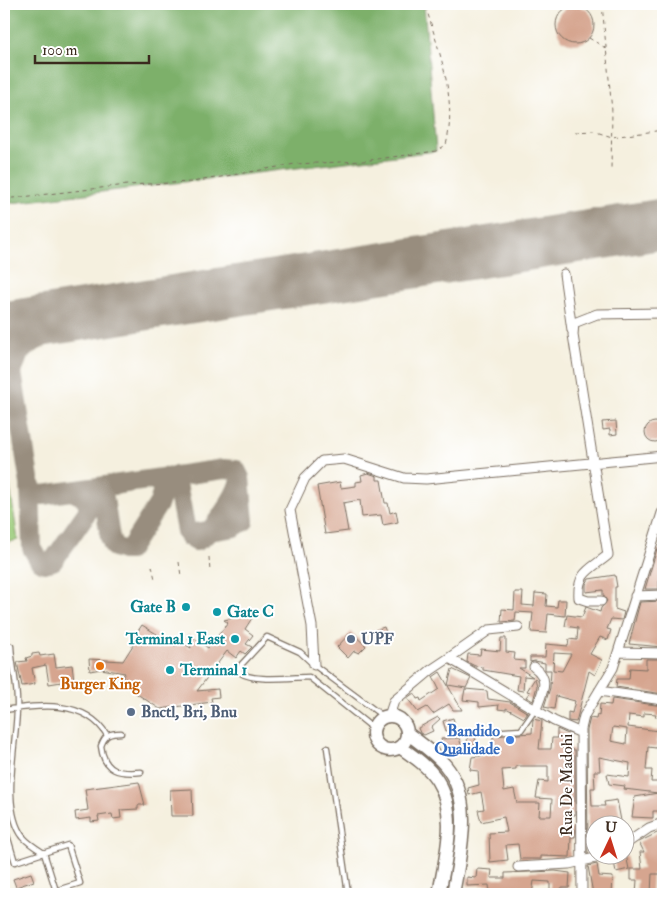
<svg xmlns="http://www.w3.org/2000/svg" width="667" height="898" viewBox="0 0 667 898" font-family="'IM FELL Double Pica',serif">
  <style>
    .green { fill: #9ccc7b; stroke: #6c7b4c }
    .forest { fill: #7db06b; stroke: #5c6d44 }
    .lines { fill: none; stroke-linecap: round; stroke-linejoin: round }
    .taxiway { stroke: #988d7e; stroke-width: 20 }
    .runway { stroke: #988d7e; stroke-width: 51 }
    .building { fill: #d6a58f; fill-rule: evenodd }
    .lane-casing { stroke: #7c6f62; stroke-width: 7 }
    .street-casing { stroke: #7c6f62; stroke-width: 11 }
    .secondary-casing { stroke: #7c6f62; stroke-width: 15 }
    .path { stroke: #7c6f62; stroke-width: 1; stroke-dasharray: 4 4; stroke-linecap: butt }
    .lane { stroke: #fff; stroke-width: 4.5 }
    .street { stroke: #fff; stroke-width: 9 }
    .secondary { stroke: #fff; stroke-width: 12 }
    .culture-dot { fill: #0f9aa8; stroke: #fff; stroke-width: 2 }
    .service-dot { fill: #5c6f8a; stroke: #fff; stroke-width: 2 }
    .food-dot { fill: #e8710a; stroke: #fff; stroke-width: 2 }
    .shop-dot { fill: #3f7fe0; stroke: #fff; stroke-width: 2 }
    .labels { text-anchor: middle; dominant-baseline: central; stroke-width: 4; stroke-linejoin: round; paint-order: stroke }
    .culture-label { font-size: 16px; font-weight: bold; fill: #0d838f; stroke: #fff; text-anchor: end }
    .service-label { font-size: 16px; font-weight: bold; fill: #4e5e75; stroke: #fff; text-anchor: start }
    .food-label { font-size: 16px; font-weight: bold; fill: #c56008; stroke: #fff }
    .shop-label { font-size: 16px; font-weight: bold; fill: #366cbe; stroke: #fff; text-anchor: end }
    .street-label { font-size: 16px; fill: #3b2a1e; stroke: #fff }
  </style>
  <rect width="100%" height="100%" fill="#fff"/>
  <filter id="ink" filterUnits="userSpaceOnUse"><feTurbulence type="fractalNoise" baseFrequency=".02" numOctaves="2"/><feDisplacementMap in="SourceGraphic" scale="10" xChannelSelector="R" yChannelSelector="G"/><feConvolveMatrix kernelMatrix="1 2 1 2 8 2 1 2 1" color-interpolation-filters="sRGB"/></filter>
  <filter id="wash" filterUnits="userSpaceOnUse"><feTurbulence type="fractalNoise" baseFrequency=".0096" numOctaves="4" result="noise"/><feDisplacementMap in="SourceGraphic" scale="20" xChannelSelector="R" yChannelSelector="G"/><feGaussianBlur stdDeviation="1.12" result="paint"/><feColorMatrix in="noise" values="0 0 0 0 0 0 0 0 0 0 0 0 0 0 0 0 0 1.4 0 .05"/><feComposite in="paint" operator="in"/></filter>
  <g filter="url(#wash)">
    <rect width="100%" height="100%" fill="#f5f0df"/>
    <!-- green -->
    <path class="green" d="M 4,449 L 18,540 L 4,543 Z"/>
    <!-- forest -->
    <path class="forest" d="M 4,4 L 424,4 L 436,151 L 4,204 Z"/>
    <g class="lines">
      <!-- taxiway -->
      <path class="taxiway" d="M 41,338 L 29,344 L 19,353 L 12,372 L 30,484 L 32,548 L 39,560 L 44,563 L 53,561 L 88,511 L 88,499 L 74,492
        M 168,477 L 177,483 L 186,531 L 188,536 L 196,541 C 209,539 238,493 240,480
        M 30,484 L 34,493 L 43,495 L 224,469 L 236,470 L 240,478 L 244,521 L 234,527 L 196,533
        M 93,489 L 101,493 L 104,498 L 110,537 L 114,547 L 123,550 L 129,550 L 159,503 L 162,493 L 162,484 L 155,480"/>
      <!-- runway -->
      <path class="runway" d="M 4,327 L 663,224"/>
    </g>
    <g id="blocks">
      <!-- building -->
      <path class="building" d="M556 25a19 19 0 1 1 38 0a19 19 0 1 1-38 0Z
        M 616,421 L 617,434 L 610,435 L 610,429 L 603,430 L 602,422 Z
        M645 432a10 10 0 1 1 20 0a10 10 0 1 1-20 0Z
        M 368,473 L 377,476 L 377,480 L 381,480 L 385,503 L 388,503 L 390,513 L 396,511 L 398,522 L 383,525 L 381,515 L 362,517 L 360,500 L 343,503 L 348,531 L 325,534 L 317,486 L 340,482 L 341,488 L 356,486 L 356,482 L 362,481 L 361,475 Z
        M 657,549 L 663,551 L 663,582 L 659,581 L 659,589 L 645,589 Z
        M 615,575 L 617,587 L 615,587 L 615,609 L 624,612 L 622,620 L 611,619 L 607,629 L 611,630 L 608,640 L 600,637 L 590,654 L 602,660 L 595,675 L 589,671 L 576,722 L 568,721 L 568,712 L 572,713 L 575,701 L 556,696 L 554,709 L 544,707 L 550,688 L 551,670 L 545,670 L 545,663 L 535,661 L 530,662 L 530,657 L 545,657 L 546,644 L 568,646 L 569,639 L 577,640 L 578,628 L 565,626 L 567,615 L 582,617 L 586,607 L 600,612 L 601,608 L 607,601 L 603,595 L 603,590 L 586,592 L 586,584 L 589,579 ZM 554,653 L 571,654 L 562,671 L 553,670 Z
        M 515,592 L 523,592 L 522,605 L 534,606 L 535,593 L 547,594 L 546,606 L 557,607 L 558,600 L 566,600 L 565,616 L 548,614 L 546,633 L 531,632 L 533,613 L 516,612 L 515,621 L 501,622 L 502,609 L 514,610 Z
        M 663,601 L 663,647 L 629,644 L 640,602 Z
        M 242,611 L 252,618 L 245,629 L 253,635 L 246,644 L 252,647 L 245,654 L 241,651 L 236,658 L 227,651 L 197,691 L 218,689 L 219,697 L 211,698 L 212,702 L 160,709 L 131,690 L 133,687 L 129,684 L 130,682 L 122,677 L 125,673 L 101,669 L 90,671 L 89,659 L 123,661 L 135,642 L 132,640 L 142,625 L 176,646 L 179,641 L 191,648 L 188,634 L 208,648 L 228,623 L 224,620 L 238,617 Z
        M 384,627 L 387,635 L 377,640 L 373,631 Z
        M 351,632 L 366,646 L 359,653 L 354,651 L 348,658 L 337,647 Z
        M 501,638 L 506,638 L 506,652 L 515,653 L 514,660 L 525,661 L 525,668 L 519,668 L 533,677 L 524,676 L 523,691 L 517,690 L 519,676 L 483,670 L 483,667 L 475,666 L 467,662 L 468,654 L 480,655 L 481,649 L 500,651 Z
        M 39,653 L 40,656 L 54,654 L 56,667 L 72,665 L 74,680 L 49,684 L 46,665 L 32,668 L 35,684 L 22,686 L 17,662 L 27,661 L 26,658 L 32,656 L 32,654 Z
        M 646,659 L 663,659 L 663,694 L 616,687 L 617,679 L 629,679 L 630,668 L 646,669 Z
        M 452,669 L 471,678 L 466,688 L 448,685 Z
        M 440,672 L 462,710 L 453,710 L 449,704 L 433,714 L 427,707 L 418,712 L 407,698 L 414,693 L 417,699 L 420,698 L 421,701 L 439,689 L 433,677 Z
        M 535,678 L 537,686 L 533,701 L 526,697 L 530,692 L 527,691 Z
        M 465,689 L 487,691 L 488,699 L 510,702 L 528,713 L 524,718 L 506,708 L 506,710 L 498,709 L 499,705 L 479,707 L 479,702 L 463,700 Z
        M 612,699 L 663,706 L 663,718 L 655,717 L 656,714 L 644,713 L 644,717 L 629,715 L 628,727 L 659,731 L 656,748 L 648,747 L 646,770 L 652,770 L 651,782 L 663,782 L 663,799 L 661,799 L 661,811 L 653,811 L 653,818 L 632,817 L 635,797 L 658,793 L 624,789 L 625,786 L 609,784 L 607,774 L 629,777 L 630,763 L 599,757 L 600,771 L 594,771 L 595,788 L 591,788 L 592,806 L 605,806 L 604,802 L 617,800 L 622,826 L 594,826 L 594,852 L 588,853 L 587,730 L 590,718 L 596,719 L 597,715 L 599,716 L 600,704 L 611,705 ZM 613,727 L 627,729 L 626,744 L 611,741 Z
        M 438,717 L 440,719 L 431,727 L 433,731 L 424,735 L 420,733 L 418,728 Z
        M 453,718 L 456,728 L 446,731 L 443,721 Z
        M 533,719 L 542,721 L 539,749 L 551,749 L 552,738 L 557,738 L 557,729 L 570,735 L 569,738 L 564,738 L 563,749 L 575,750 L 575,815 L 568,815 L 567,829 L 575,829 L 575,837 L 571,837 L 570,857 L 541,856 L 541,859 L 520,859 L 518,844 L 506,845 L 508,860 L 490,862 L 489,833 L 507,832 L 504,817 L 481,822 L 478,810 L 484,809 L 481,792 L 469,795 L 468,788 L 479,785 L 478,771 L 470,770 L 472,757 L 493,754 L 493,736 L 532,733 ZM 516,766 L 548,766 L 548,782 L 539,781 L 536,798 L 552,799 L 551,816 L 539,816 L 540,803 L 517,803 L 514,789 L 504,791 L 502,770 L 516,769 Z
        M 468,734 L 476,735 L 474,751 L 466,750 Z
        M 459,738 L 462,747 L 451,747 L 452,751 L 444,752 L 441,739 Z
        M 139,782 L 145,805 L 138,805 L 138,809 L 120,810 L 121,818 L 113,819 L 112,814 L 98,816 L 99,821 L 91,822 L 91,818 L 76,820 L 75,812 L 88,810 L 85,789 Z
        M 192,789 L 193,816 L 171,816 L 170,790 Z
        M 663,830 L 663,874 L 652,874 L 651,894 L 636,894 L 637,880 L 631,880 L 631,869 L 642,869 L 640,852 L 644,852 L 639,842 Z
        M 626,855 L 629,869 L 616,872 L 613,857 Z
        M 597,864 L 599,876 L 613,877 L 612,894 L 593,894 L 588,866 Z
        M 477,869 L 492,870 L 491,878 L 505,878 L 505,873 L 555,871 L 570,873 L 569,888 L 561,888 L 561,894 L 550,894 L 550,882 L 534,881 L 532,894 L 490,894 L 489,885 L 467,886 L 467,877 L 476,878 Z
        M 31,873 L 34,881 L 16,887 L 13,879 Z"/>
    </g>
  </g>
  <g filter="url(#ink)">
    <use href="#blocks" fill-opacity="0" stroke="#7c6f62" stroke-width="1"/>
    <g class="lines">
      <defs>
        <path id="lane" d="M 4,647 L 11,646 C 12,666 18,687 17,707 C 17,744 0,807 23,837 C 29,844 36,848 44,853 L 56,891
          M 4,710 C 40,705 85,699 107,735
          M 374,729 L 309,677 C 294,677 248,683 239,671 L 241,665 L 267,637 L 300,652 L 314,665 L 384,717
          M 491,732 L 521,730 L 535,710
          M 121,733 C 109,733 105,735 101,746 C 104,772 119,774 141,772
          M 327,748 L 348,894
          M 4,815 L 10,803
          M 4,825 L 15,862 L 68,845 L 80,883 L 45,894"/>
        <path id="street" d="M 564,274 L 572,330
          M 635,596 L 663,595
          M 601,601 L 588,601 L 579,598 C 577,572 590,570 608,555 L 573,335 L 574,323 L 597,314 L 663,313
          M 618,652 L 663,653
          M 449,658 L 489,630 L 518,627
          M 314,665 L 312,626 L 290,510 L 305,478 L 322,461 L 344,459 L 404,478 L 426,479 L 663,456
          M 534,667 C 551,679 542,693 536,709
          M 599,691 L 663,700
          M 389,716 L 394,701 L 431,670 L 449,658 L 554,721 L 581,733
          M 624,845 L 649,828 L 663,823
          M 518,867 L 569,864 L 604,856
          M 582,894 L 581,729 L 584,716 L 613,668 L 662,513"/>
        <path id="secondary" d="M373 733a17 17 0 1 1 34 0a17 17 0 1 1-34 0Z
          M 407,733 C 420,743 434,752 445,765 C 475,801 460,853 453,894
          M 400,747 C 413,756 428,766 437,780 C 459,814 445,858 439,894"/>
      </defs>
      <!-- lane casing -->
      <use href="#lane" class="lane-casing"/>
      <!-- street casing -->
      <use href="#street" class="street-casing"/>
      <!-- secondary casing -->
      <use href="#secondary" class="secondary-casing"/>
      <!-- path -->
      <path class="path" d="M 602,4 L 612,111 L 611,169
        M 589,38 L 607,49
        M 575,132 L 593,131 L 612,137 L 663,130
        M 4,199 L 127,185 L 192,182 L 295,164 L 363,161 L 436,151 L 446,145 C 458,98 438,49 425,4
        M 209,557 L 210,572
        M 179,562 L 181,576
        M 152,566 L 155,579"/>
      <!-- lane -->
      <use href="#lane" class="lane"/>
      <!-- street -->
      <use href="#street" class="street"/>
      <!-- secondary -->
      <use href="#secondary" class="secondary"/>
    </g>
  </g>
  <!-- markers -->
  <g class="culture-dot">
    <circle cx="186" cy="607" r="5"/>
    <circle cx="217" cy="612" r="5"/>
    <circle cx="235" cy="639" r="5"/>
    <circle cx="170" cy="670" r="5"/>
  </g>
  <g class="service-dot">
    <circle cx="351" cy="639" r="5"/>
    <circle cx="131" cy="712" r="5"/>
  </g>
  <circle class="food-dot" cx="100" cy="666" r="5"/>
  <circle class="shop-dot" cx="510" cy="740" r="5"/>
  <g class="labels">
    <!-- culture labels -->
    <g class="culture-label">
      <text x="176" y="607">Gate B</text>
      <text x="227" y="612" text-anchor="start">Gate C</text>
      <text x="225" y="639">Terminal 1 East</text>
      <text x="180" y="670" text-anchor="start">Terminal 1</text>
    </g>
    <!-- service labels -->
    <g class="service-label">
      <text x="361" y="639">UPF</text>
      <text x="141" y="712">Bnctl, Bri, Bnu</text>
    </g>
    <!-- food labels -->
    <g class="food-label">
      <text x="100" y="684">Burger King</text>
    </g>
    <!-- shop labels -->
    <g class="shop-label">
      <text x="500" y="731">Bandido<tspan x="500" dy="18">Qualidade</tspan></text>
    </g>
    <!-- street labels -->
    <g class="street-label">
      <text transform="translate(567 785) rotate(-90)">Rua De Madohi</text>
    </g>
  </g>
  <!-- margin -->
  <rect width="667" height="898" fill="none" stroke="#fff" stroke-width="20"/>
  <!-- north arrow -->
  <g transform="translate(610 840) rotate(4)"><circle r="24" fill="#ffffff" stroke="#b1aaa5"/>
  <path d="M0-4L9 19L0 12L-9 19Z" fill="#c8321e"/>
  <text y="-8" font-size="14" font-weight="bold" text-anchor="middle" fill="#3b2a1e">U</text>
  </g>
  <!-- scale -->
  <path d="M35 55v8h114v-8" fill="none" stroke="#3b2a1e" stroke-width="2.5"/>
  <text x="42" y="55" font-size="15" fill="#3b2a1e" stroke="#ffffff" stroke-width="4" paint-order="stroke">100 m</text>
</svg>
